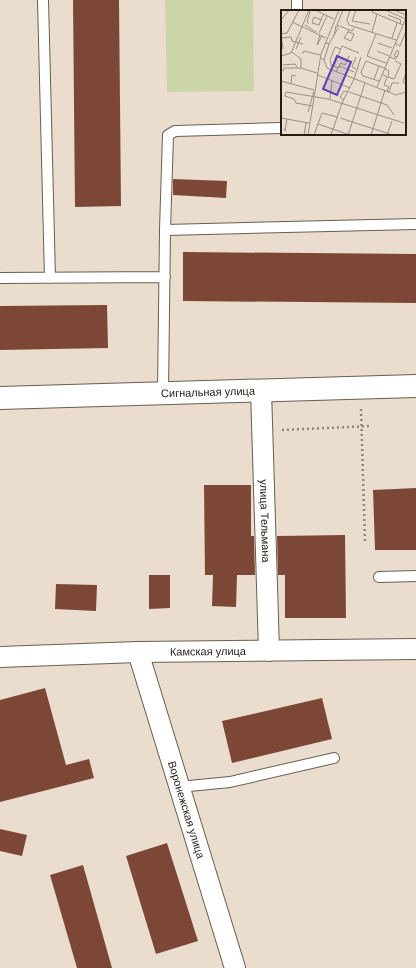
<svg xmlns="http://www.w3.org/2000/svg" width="416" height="968" viewBox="0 0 416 968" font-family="Helvetica,sans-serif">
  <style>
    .green { fill: #cbd5a7 }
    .building { fill: #7d4738 }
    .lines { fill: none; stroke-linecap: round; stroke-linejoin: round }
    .service-casing { stroke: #6a5e51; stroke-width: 12 }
    .minor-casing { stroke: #6a5e51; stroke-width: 22 }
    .tertiary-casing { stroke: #6a5e51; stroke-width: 24 }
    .path { stroke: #90867b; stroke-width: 2.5; stroke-dasharray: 2 3; stroke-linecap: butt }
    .service { stroke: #fff; stroke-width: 10 }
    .minor { stroke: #fff; stroke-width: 20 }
    .tertiary { stroke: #fff; stroke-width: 22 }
    .labels { text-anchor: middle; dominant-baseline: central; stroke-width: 4; stroke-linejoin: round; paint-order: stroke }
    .street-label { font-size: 11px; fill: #211c16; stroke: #fff }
    .inset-road { fill: none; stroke: #9a9084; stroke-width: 1 }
    .view { fill: #6040b8; fill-opacity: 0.15; stroke: #6040b8; stroke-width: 2 }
    .inset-edge { fill: none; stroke: #211c16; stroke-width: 2 }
  </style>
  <rect width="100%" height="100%" fill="#ebddcd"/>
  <!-- green -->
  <path class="green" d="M 165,0 L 253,0 L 254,91 L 167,92 Z"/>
  <!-- building -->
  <path class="building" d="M 73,0 L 119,0 L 121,206 L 75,207 Z
    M 173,179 L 227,181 L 226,198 L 173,195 Z
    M 183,252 L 416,254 L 416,303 L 183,301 Z
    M 107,305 L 108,348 L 0,350 L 0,306 Z
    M 204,485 L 251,485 L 251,536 L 254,536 L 255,575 L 237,575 L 236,607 L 212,606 L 213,575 L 205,575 Z
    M 416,488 L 416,550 L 375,550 L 373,490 Z
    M 345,535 L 346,618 L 285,618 L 285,575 L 278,575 L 277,536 Z
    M 149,575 L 170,575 L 170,608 L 149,609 Z
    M 56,584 L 97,585 L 96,611 L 55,609 Z
    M 45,688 L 66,765 L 89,759 L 94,778 L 0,802 L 0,700 Z
    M 322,698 L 332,739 L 232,763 L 222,721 Z
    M 0,829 L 27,835 L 22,856 L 0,851 Z
    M 167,843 L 198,941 L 156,954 L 126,856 Z
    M 83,865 L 112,968 L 77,968 L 50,875 Z"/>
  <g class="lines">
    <defs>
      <path id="service" d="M 43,0 L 50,278
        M 297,0 L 297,11
        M 165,230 L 168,135 L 175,131 L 282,128
        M 0,278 L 165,277
        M 163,393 L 165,230 L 416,224
        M 379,577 L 416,576
        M 179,787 L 230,782 L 334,758"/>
      <g id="minor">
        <path id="s1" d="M 261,390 L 269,651"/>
        <path id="s2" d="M 138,652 L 235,968"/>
        <path id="s3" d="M 0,657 L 138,652 L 416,649"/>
      </g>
      <g id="tertiary">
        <path id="s4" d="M 0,398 L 416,386"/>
      </g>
    </defs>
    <!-- service casing -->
    <use href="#service" class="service-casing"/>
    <!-- minor casing -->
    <use href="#minor" class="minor-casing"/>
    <!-- tertiary casing -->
    <use href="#tertiary" class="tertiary-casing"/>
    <!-- path -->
    <path class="path" d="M 361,409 L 365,542
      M 282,430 L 371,426"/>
    <!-- service -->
    <use href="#service" class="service"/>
    <!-- minor -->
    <use href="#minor" class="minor"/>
    <!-- tertiary -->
    <use href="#tertiary" class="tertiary"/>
  </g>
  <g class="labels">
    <!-- street labels -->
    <g class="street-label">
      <text stroke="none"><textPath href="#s4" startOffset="208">Сигнальная улица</textPath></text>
      <text stroke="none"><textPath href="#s1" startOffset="131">улица Тельмана</textPath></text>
      <text stroke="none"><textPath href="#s3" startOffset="208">Камская улица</textPath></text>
      <text stroke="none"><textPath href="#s2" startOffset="165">Воронежская улица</textPath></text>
    </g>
  </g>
  <!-- overview -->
  <g transform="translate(281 10)">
    <rect width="125" height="125" fill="#ebddcd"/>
    <path class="inset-road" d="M 34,0 L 53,9M 62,0 L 56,15 L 71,21 L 73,18M 69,0 L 66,10 L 68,15 L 115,30M 75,0 L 71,11 L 89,14M 92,0 L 91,2 L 122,15M 104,0 L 125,9M 113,0 L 125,5M 27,1 L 29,2 L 26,12 L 28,14M 107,5 L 120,10 L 119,14M 0,10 L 8,0M 40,10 L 33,7 L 31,13 L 38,15 L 40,10 L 41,7 L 43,4M 11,12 L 45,28M 24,15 L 35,22M 67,22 L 73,24 L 70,31 L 63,28 L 68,20M 91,22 L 96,4M 38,23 L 46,6M 95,24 L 86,46 L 105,53M 39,25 L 36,35 L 41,26M 53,26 L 55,16 L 57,17M 1,28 L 10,27 L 11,31 L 22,34M 111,28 L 116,13M 97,33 L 111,38M 114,33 L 119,36 L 125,21M 48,34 L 57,18M 2,39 L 0,24 L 6,23 L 18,0M 15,39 L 20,27M 96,41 L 108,46M 11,42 L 20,49 L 20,58M 21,44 L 23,41 L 39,45M 0,46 L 10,43 L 28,0M 75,47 L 71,57 L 75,59M 108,47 L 115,49 L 115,48 L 116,47 L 118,42 L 116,40 L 113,46 L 116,47M 40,48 L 43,50 L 46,58 L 115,85 L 125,82M 43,50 L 48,34 L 45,33M 2,55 L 14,54 L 16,57M 53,56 L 61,36 L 78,43M 58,56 L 60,53 L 64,55 L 68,46M 57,58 L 50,55 L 49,50 L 54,37 L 60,39M 103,58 L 108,61 L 107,67 L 113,69 L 120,54 L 114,51M 2,61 L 3,58 L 20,58 L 36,63M 55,62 L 58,56 L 73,62M 125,63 L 122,72 L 125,74M 101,64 L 106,67 L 103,75 L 108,77 L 106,81M 37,65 L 69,78M 73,69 L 80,47M 93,69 L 98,56M 0,71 L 33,80M 98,71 L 82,66 L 80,62 L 85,51 L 103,58M 10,74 L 11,65 L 15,66M 96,77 L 125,8M 68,82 L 106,95 L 113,105M 108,82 L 111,73 L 118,73M 49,89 L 51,70M 63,90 L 59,87 L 63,81 L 67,82M 31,96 L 15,93 L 13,89 L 4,86 L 5,82 L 47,89 L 123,113M 27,102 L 33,81M 0,108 L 28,113M 59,108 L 112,125M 37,114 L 69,125M 4,118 L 4,121 L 6,109M 23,125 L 25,113M 27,125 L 40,44 L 58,0M 33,125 L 41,103 L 56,107M 50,125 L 61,93 L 73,69M 67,125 L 84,73M 90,125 L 104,80M 106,125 L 111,111"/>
    <path class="view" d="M 56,46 L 70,52 L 56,85 L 42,79 Z"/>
    <rect width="125" height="125" class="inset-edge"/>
  </g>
</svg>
